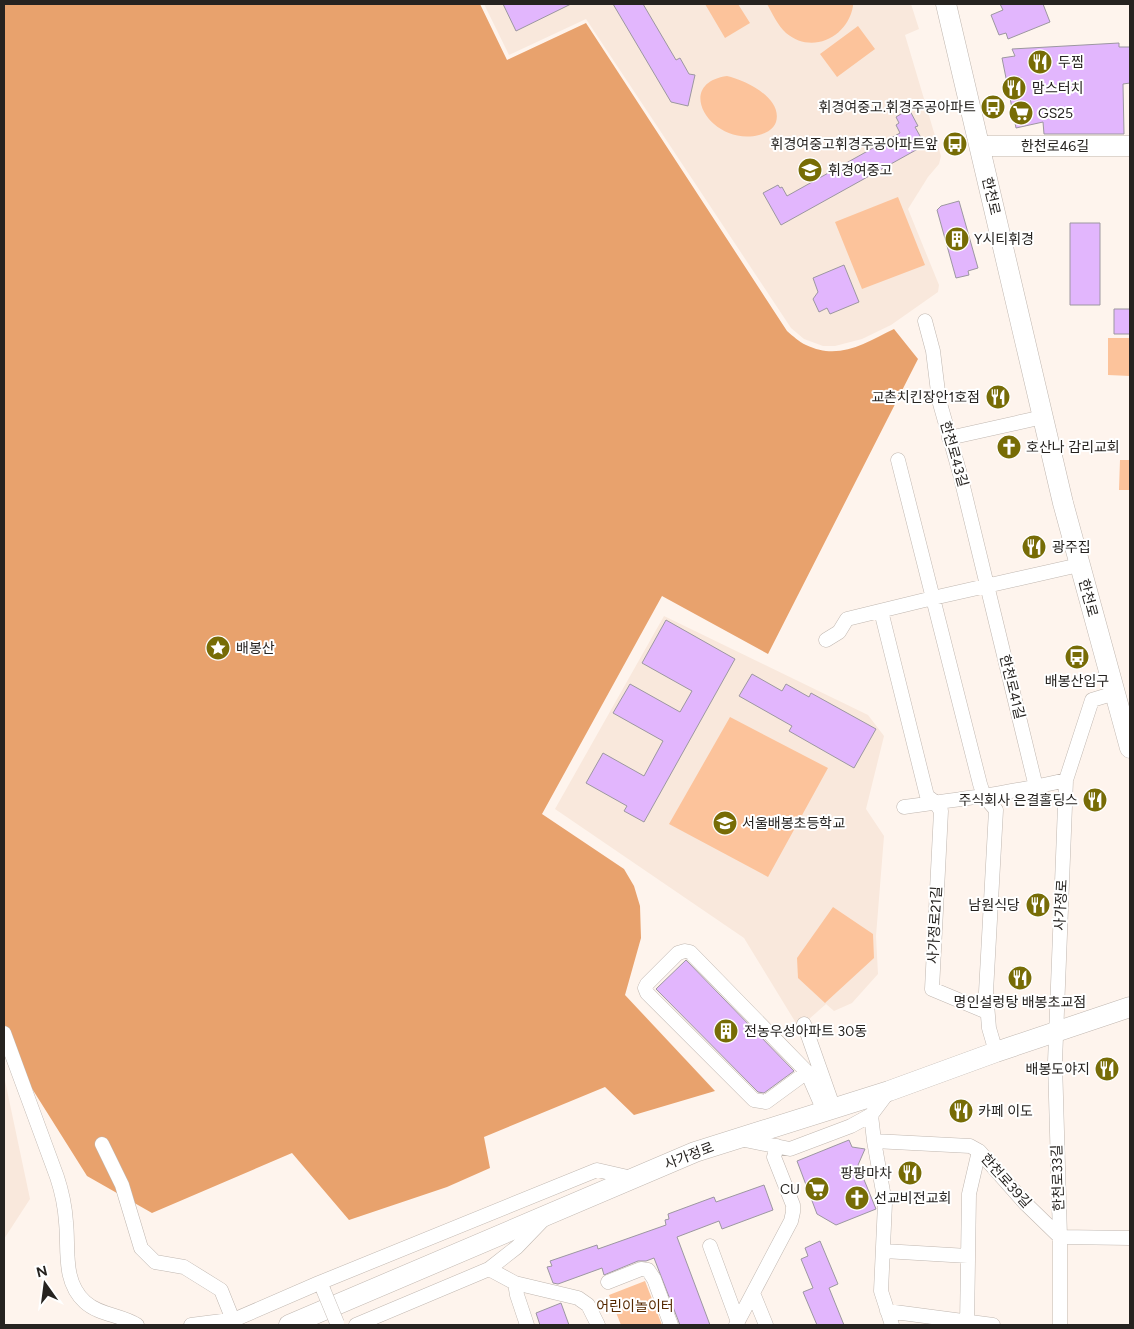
<svg xmlns="http://www.w3.org/2000/svg" width="1134" height="1329" viewBox="0 0 1134 1329" font-family="Figtree,'Noto Sans KR',sans-serif">
  <style>
    .built { fill: #f9e8dc }
    .green { fill: #fcc39b }
    .forest { fill: #e8a26d }
    .building { fill: #e2b6fd; stroke: #9c97a0 }
    .lines { fill: none; stroke-linecap: round; stroke-linejoin: round }
    .street-casing { stroke: #c0b7b0; stroke-width: 15 }
    .secondary-casing { stroke: #c0b7b0; stroke-width: 21 }
    .street { stroke: #fff; stroke-width: 14 }
    .secondary { stroke: #fff; stroke-width: 20 }
    .street-bridge-casing { stroke: #c0b7b0; stroke-width: 15; stroke-linecap: butt }
    .street-bridge { stroke: #fff; stroke-width: 14 }
    .labels { text-anchor: middle; dominant-baseline: central; stroke-width: 4; stroke-linejoin: round; paint-order: stroke }
    .poi-label { font-size: 14px; fill: #262320; stroke: #fff; text-anchor: start }
    .street-label { font-size: 14px; fill: #262320; stroke: #fff }
    .park-label { font-size: 14px; fill: #562900; stroke: #fff }
  </style>
  <rect width="100%" height="100%" fill="#fef4ed"/>
  <!-- built -->
  <path class="built" d="M 484,4 L 911,4 L 919,29 L 905,35 L 941,156 L 939,164 L 928,177 L 908,209 L 939,285 L 938,292 L 891,325 L 862,339 L 835,346 L 823,346 L 804,339 L 791,328 L 586,19 L 509,55 Z
    M 664,616 L 868,715 L 884,736 L 866,809 L 884,836 L 876,936 L 878,974 L 852,1003 L 834,1011 L 826,1004 L 799,1028 L 744,938 L 555,809 Z
    M 4,1076 L 30,1199 L 4,1239 Z"/>
  <!-- green -->
  <path class="green" d="M 705,4 L 738,4 L 750,23 L 725,38 Z
    M 767,4 L 853,4 L 853,6 C 848,37 812,55 786,33 C 778,26 772,13 767,4 Z
    M 858,26 L 875,49 L 837,77 L 820,54 Z
    M 727,76 C 745,80 783,98 776,122 C 773,130 766,133 759,135 C 712,147 672,84 727,76 Z
    M 898,197 L 925,265 L 862,289 L 835,222 Z
    M 1108,338 L 1130,338 L 1130,376 L 1108,375 Z
    M 1120,460 L 1130,460 L 1130,490 L 1119,490 Z
    M 730,717 L 828,768 L 768,877 L 669,824 Z
    M 833,907 L 873,934 L 874,958 L 825,1003 L 798,978 L 797,958 Z
    M 645,1281 L 662,1325 L 621,1325 L 609,1295 Z"/>
  <!-- forest -->
  <path class="forest" d="M 4,4 L 480,4 L 507,60 L 586,23 L 787,331 C 793,336 799,342 806,345 C 839,361 865,343 894,329 L 918,359 L 768,654 L 662,596 L 542,814 L 624,869 L 634,886 L 640,906 L 641,938 L 625,995 L 715,1091 L 634,1115 L 605,1087 L 484,1137 L 490,1168 L 447,1187 L 349,1220 L 292,1153 L 152,1213 L 87,1176 L 4,1044 Z"/>
  <!-- building -->
  <path class="building" d="M 503,4 L 571,4 L 516,31 Z
    M 613,4 L 643,4 L 676,60 L 680,58 L 689,74 L 695,75 L 688,106 L 671,102 Z
    M 1000,4 L 1043,4 L 1050,22 L 1008,39 L 1006,33 L 999,35 L 991,15 L 1003,10 Z
    M 1119,43 L 1119,47 L 1130,47 L 1130,83 L 1123,84 L 1124,134 L 1044,134 L 1043,122 L 1016,128 L 1002,58 L 1015,56 L 1012,49 Z
    M 909,109 L 918,126 L 915,127 L 925,145 L 781,225 L 763,193 L 778,185 L 780,188 L 782,187 L 787,196 L 900,133 L 896,125 L 899,123 L 896,117 Z
    M 959,201 L 978,268 L 968,271 L 969,275 L 956,278 L 937,210 L 941,206 Z
    M 1070,223 L 1100,223 L 1100,305 L 1070,305 Z
    M 844,265 L 859,302 L 830,314 L 827,308 L 819,312 L 813,299 L 818,292 L 813,278 Z
    M 1114,309 L 1130,309 L 1130,334 L 1114,334 Z
    M 666,620 L 735,659 L 644,822 L 624,811 L 627,806 L 586,783 L 603,753 L 644,776 L 663,741 L 613,713 L 630,684 L 680,712 L 692,691 L 642,663 Z
    M 752,674 L 782,691 L 786,684 L 809,697 L 811,693 L 876,729 L 854,768 L 789,731 L 792,726 L 739,696 Z
    M 686,960 L 794,1071 L 764,1093 L 758,1092 L 656,989 Z
    M 849,1140 L 852,1147 L 865,1149 L 858,1165 L 876,1209 L 836,1225 L 817,1214 L 797,1161 Z
    M 764,1185 L 773,1210 L 722,1229 L 719,1221 L 677,1237 L 710,1325 L 680,1325 L 654,1258 L 646,1261 L 638,1261 L 604,1275 L 602,1268 L 558,1284 L 553,1283 L 547,1267 L 552,1266 L 550,1261 L 597,1245 L 598,1249 L 666,1225 L 665,1220 L 669,1219 L 668,1214 L 714,1197 L 716,1202 Z
    M 820,1241 L 838,1284 L 829,1288 L 844,1325 L 817,1325 L 803,1292 L 813,1288 L 801,1259 L 808,1256 L 805,1248 Z
    M 561,1303 L 569,1325 L 540,1325 L 536,1313 Z"/>
  <g class="lines">
    <defs>
      <path id="street" d="M 925,321 L 933,351 L 939,400 L 960,474 L 1036,787
        M 949,438 L 1043,417
        M 898,460 L 980,784 L 984,796 L 996,810 L 986,992 L 989,1028 L 996,1052
        M 881,611 L 927,796 L 935,802 L 941,811 L 932,989 L 987,1012
        M 826,640 L 839,632 L 847,619 L 933,598 L 1079,565
        M 904,807 C 959,799 1012,793 1066,780
        M 804,1024 L 834,1109
        M 4,1033 L 57,1177 C 62,1192 65,1207 66,1222 C 69,1249 62,1281 85,1302 C 99,1315 122,1315 137,1325
        M 807,1072 L 766,1102 L 754,1100 L 647,993 L 645,988 L 647,984 L 678,953 L 685,951 L 690,952 L 807,1072 L 824,1111
        M 871,1115 L 874,1141 L 885,1203 L 881,1291 L 892,1325
        M 740,1139 L 790,1149 L 851,1126 L 871,1115 L 889,1091
        M 874,1141 L 970,1146 L 979,1151 L 1025,1203 L 1060,1237 L 1130,1238
        M 102,1144 L 122,1185 L 141,1248 L 155,1262 L 184,1267 L 221,1290 L 233,1320
        M 710,1246 L 738,1322
        M 884,1251 L 968,1256
        M 489,1269 L 515,1283 L 578,1298 L 588,1305 L 598,1325
        M 608,1282 L 641,1269 L 648,1270 L 654,1279 L 671,1325
        M 319,1283 L 597,1170 L 632,1178
        M 515,1283 L 517,1295 L 527,1325
        M 753,1293 L 766,1325
        M 887,1311 L 993,1325
        M 191,1325 L 230,1320
        M 222,1325 L 319,1283 L 323,1289
        M 356,1325 L 489,1269 L 517,1247 L 543,1220
        M 736,1325 L 791,1221 L 793,1212 L 793,1205 L 774,1157 L 777,1146
        M 967,1325 L 969,1194 L 979,1151
        M 1060,1325 L 1060,1237 L 1055,1062 L 1066,780 L 1092,700 L 1115,693"/>
      <path id="secondary" d="M 946,4 L 1063,503 L 1130,748
        M 980,146 L 1130,146
        M 289,1325 L 695,1152 L 889,1091 L 996,1052 L 1130,1007"/>
    </defs>
    <!-- street casing -->
    <use href="#street" class="street-casing"/>
    <!-- secondary casing -->
    <use href="#secondary" class="secondary-casing"/>
    <!-- street -->
    <use href="#street" class="street"/>
    <!-- secondary -->
    <use href="#secondary" class="secondary"/>
    <defs>
      <path id="street-bridge" d="M 323,1289 L 337,1323"/>
    </defs>
    <!-- street-bridge casing -->
    <use href="#street-bridge" class="street-bridge-casing"/>
    <!-- street-bridge -->
    <use href="#street-bridge" class="street-bridge"/>
  </g>
  <!-- icons -->
  <defs>
    <symbol id="restaurant-disc" viewBox="-11 -11 22 22"><circle r="9.5" fill="#776c06" stroke="#fff"/><path d="M-5-6h1v4h1v-4h1v4h1v-4h1v5L-1.5 .5V6h-2V.5L-5-1ZM5-6V6H3V1.5H1.5Q1.5-4 5-6Z" fill="#fff"/></symbol>
    <symbol id="bus-disc" viewBox="-11 -11 22 22"><circle r="9.5" fill="#776c06" stroke="#fff"/><path d="M-5-6H5V4H4V6H2V4H-2V6H-4V4H-5ZM-3.5-4V0h7V-4ZM-3.5 1.2v1.5H-2V1.2ZM2 1.2v1.5H3.5V1.2Z" fill="#fff"/></symbol>
    <symbol id="supermarket-disc" viewBox="-11 -11 22 22"><circle r="9.5" fill="#776c06" stroke="#fff"/><path d="M-6-5.5h2.5l.6 2H6L4.5 2H-2.5L-4.4-4H-6ZM-1.5 3.2a1.3 1.3 0 1 0 .1 0ZM3 3.2a1.3 1.3 0 1 0 .1 0Z" fill="#fff"/></symbol>
    <symbol id="school-disc" viewBox="-11 -11 22 22"><circle r="9.5" fill="#776c06" stroke="#fff"/><path d="M0-5L7-2L0 1L-7-2ZM-4 1L0 2.5L4 1V4Q0 6-4 4Z" fill="#fff"/></symbol>
    <symbol id="building-disc" viewBox="-11 -11 22 22"><circle r="9.5" fill="#776c06" stroke="#fff"/><path d="M-4-6H4V6H1V3H-1V6H-4ZM-2.5-4.3h1.7v1.8h-1.7ZM.8-4.3h1.7v1.8H.8ZM-2.5-1h1.7V.8h-1.7ZM.8-1h1.7V.8H.8Z" fill="#fff"/></symbol>
    <symbol id="church-disc" viewBox="-11 -11 22 22"><circle r="9.5" fill="#776c06" stroke="#fff"/><path d="M-1.2-6h2.4v3.5h3.3v2.4h-3.3V6h-2.4V-.1h-3.3v-2.4h3.3Z" fill="#fff"/></symbol>
    <symbol id="sight-disc" viewBox="-11 -11 22 22"><circle r="9.5" fill="#776c06" stroke="#fff"/><path d="M0-6L1.8-2.2L6-1.7L2.9 1.2L3.7 5.4L0 3.3L-3.7 5.4L-2.9 1.2L-6-1.7L-1.8-2.2Z" fill="#fff"/></symbol>
  </defs>
  <g fill-rule="evenodd">
    <use href="#restaurant-disc" x="1026" y="48" width="28" height="28"/>
    <use href="#restaurant-disc" x="1000" y="74" width="28" height="28"/>
    <use href="#bus-disc" x="979" y="93" width="28" height="28"/>
    <use href="#supermarket-disc" x="1007" y="99" width="28" height="28"/>
    <use href="#bus-disc" x="941" y="130" width="28" height="28"/>
    <use href="#school-disc" x="796" y="156" width="28" height="28"/>
    <use href="#building-disc" x="943" y="225" width="28" height="28"/>
    <use href="#restaurant-disc" x="984" y="383" width="28" height="28"/>
    <use href="#church-disc" x="995" y="433" width="28" height="28"/>
    <use href="#restaurant-disc" x="1020" y="533" width="28" height="28"/>
    <use href="#sight-disc" x="204" y="634" width="28" height="28"/>
    <use href="#bus-disc" x="1063" y="643" width="28" height="28"/>
    <use href="#restaurant-disc" x="1081" y="786" width="28" height="28"/>
    <use href="#school-disc" x="711" y="809" width="28" height="28"/>
    <use href="#restaurant-disc" x="1024" y="891" width="28" height="28"/>
    <use href="#restaurant-disc" x="1006" y="964" width="28" height="28"/>
    <use href="#building-disc" x="712" y="1017" width="28" height="28"/>
    <use href="#restaurant-disc" x="1093" y="1055" width="28" height="28"/>
    <use href="#restaurant-disc" x="947" y="1097" width="28" height="28"/>
    <use href="#restaurant-disc" x="896" y="1159" width="28" height="28"/>
    <use href="#supermarket-disc" x="803" y="1175" width="28" height="28"/>
    <use href="#church-disc" x="843" y="1184" width="28" height="28"/>
  </g>
  <g class="labels">
    <!-- poi labels -->
    <g class="poi-label">
      <text x="1058" y="62">두찜</text>
      <text x="1032" y="88">맘스터치</text>
      <text x="976" y="107" text-anchor="end">휘경여중고.휘경주공아파트</text>
      <text x="1038" y="113">GS25</text>
      <text x="938" y="144" text-anchor="end">휘경여중고휘경주공아파트앞</text>
      <text x="828" y="170">휘경여중고</text>
      <text x="974" y="239">Y시티휘경</text>
      <text x="980" y="397" text-anchor="end">교촌치킨장안1호점</text>
      <text x="1026" y="447">호산나 감리교회</text>
      <text x="1052" y="547">광주집</text>
      <text x="236" y="648">배봉산</text>
      <text x="1077" y="681" text-anchor="middle">배봉산입구</text>
      <text x="1078" y="800" text-anchor="end">주식회사 은결홀딩스</text>
      <text x="742" y="823">서울배봉초등학교</text>
      <text x="1020" y="905" text-anchor="end">남원식당</text>
      <text x="1020" y="1002" text-anchor="middle">명인설렁탕 배봉초교점</text>
      <text x="744" y="1031">전농우성아파트 30동</text>
      <text x="1090" y="1069" text-anchor="end">배봉도야지</text>
      <text x="978" y="1111">카페 이도</text>
      <text x="892" y="1173" text-anchor="end">팡팡마차</text>
      <text x="800" y="1189" text-anchor="end">CU</text>
      <text x="874" y="1198">선교비전교회</text>
    </g>
    <!-- street labels -->
    <g class="street-label">
      <text x="1055" y="146">한천로46길</text>
      <text transform="translate(991 196) rotate(77)">한천로</text>
      <text transform="translate(954 454) rotate(74)">한천로43길</text>
      <text transform="translate(1088 598) rotate(75)">한천로</text>
      <text transform="translate(1012 687) rotate(76)">한천로41길</text>
      <text transform="translate(1061 905) rotate(-87)">사가정로</text>
      <text transform="translate(935 925) rotate(-87)">사가정로21길</text>
      <text transform="translate(689 1156) rotate(-21)">사가정로</text>
      <text transform="translate(1058 1178) rotate(-92)">한천로33길</text>
      <text transform="translate(1006 1181) rotate(48)">한천로39길</text>
    </g>
    <!-- park labels -->
    <g class="park-label">
      <text x="635" y="1306">어린이놀이터</text>
    </g>
  </g>
  <!-- border -->
  <rect width="1134" height="1329" fill="none" stroke="#262320" stroke-width="10"/>
  <!-- north arrow -->
  <g transform="translate(45 1284) rotate(346)" stroke="#ffffff" stroke-width="4" paint-order="stroke">
  <path d="M0-4L9 19L0 12L-9 19Z" fill="#262320"/>
  <text y="-8" font-size="14" font-weight="bold" text-anchor="middle" fill="#262320">N</text>
  </g>
</svg>
